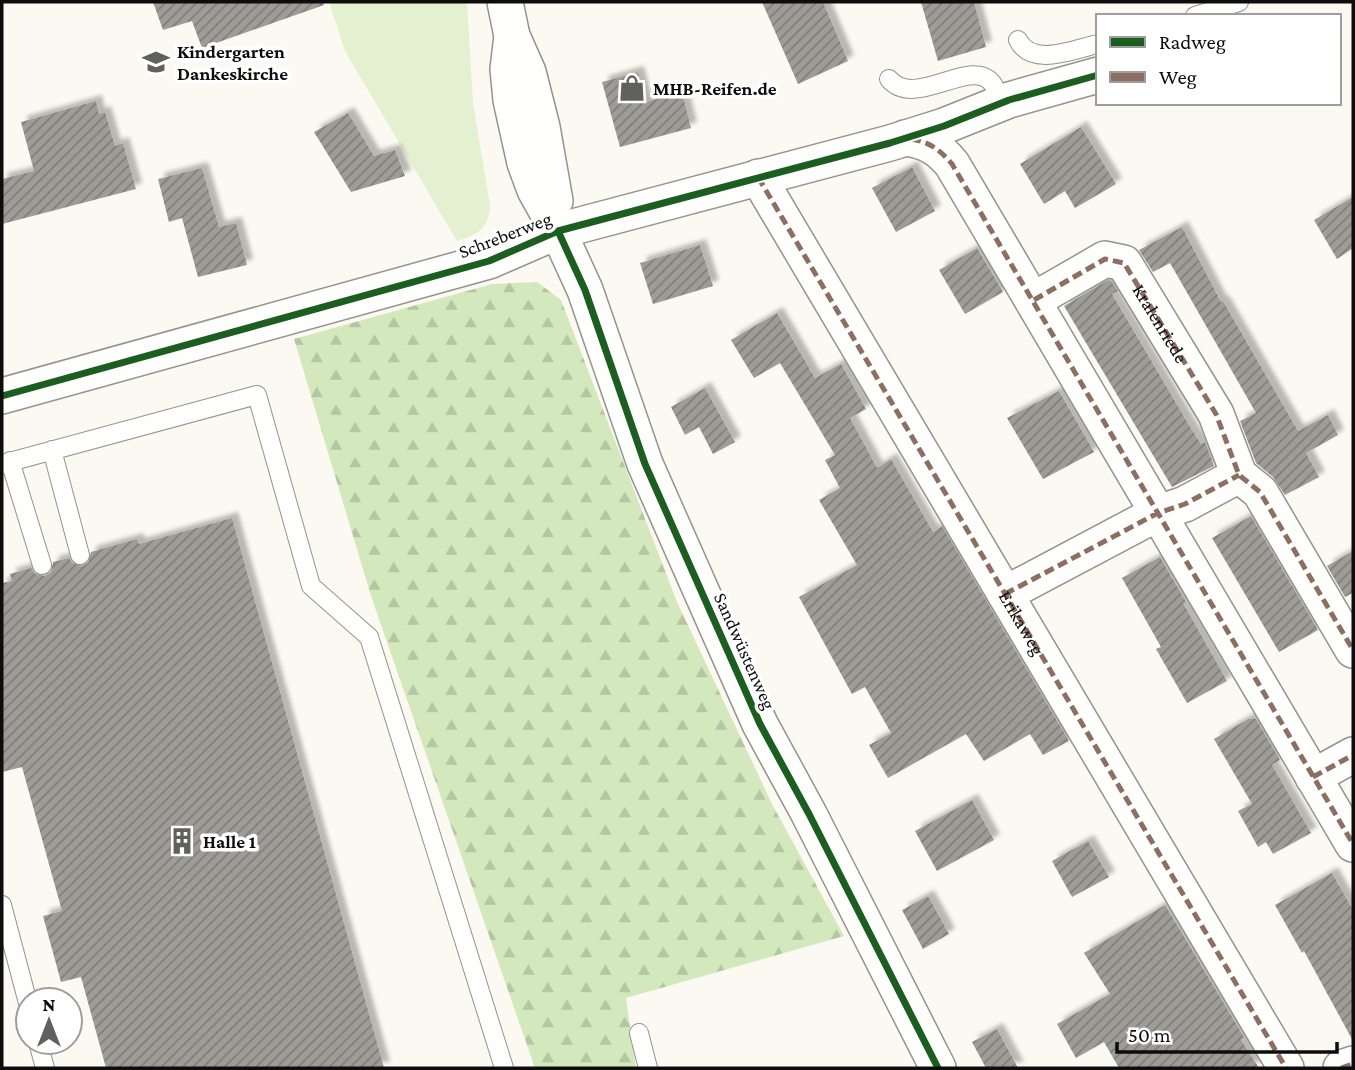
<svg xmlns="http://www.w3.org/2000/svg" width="1355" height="1070" viewBox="0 0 1355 1070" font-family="'Crimson Pro',serif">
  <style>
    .grass { fill: #e4f1d1 }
    .forest { fill: url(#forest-firs) }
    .building { fill: url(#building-hatch); filter: url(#shadow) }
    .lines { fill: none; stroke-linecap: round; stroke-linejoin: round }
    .service-casing { stroke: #949390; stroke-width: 20 }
    .minor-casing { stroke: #949390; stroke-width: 38 }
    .service { stroke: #fefefd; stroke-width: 18 }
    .minor { stroke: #fefefd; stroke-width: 35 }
    .quiet { stroke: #8d6e63; stroke-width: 5; stroke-dasharray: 10 5; stroke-linecap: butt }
    .cycleway-casing { stroke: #fff; stroke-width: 11 }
    .cycleway { stroke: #1b5e20; stroke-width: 7 }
    .labels { text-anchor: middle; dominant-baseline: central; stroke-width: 7; stroke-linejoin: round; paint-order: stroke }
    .poi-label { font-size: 19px; font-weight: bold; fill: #0d0d0d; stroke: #fff; text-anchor: start }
    .street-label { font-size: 19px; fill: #0d0d0d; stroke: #fff }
  </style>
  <defs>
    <pattern id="forest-firs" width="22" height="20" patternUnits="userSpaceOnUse" patternTransform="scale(1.75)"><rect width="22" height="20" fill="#d4e8be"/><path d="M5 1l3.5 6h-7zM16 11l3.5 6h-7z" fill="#b5c6a2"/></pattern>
    <pattern id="building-hatch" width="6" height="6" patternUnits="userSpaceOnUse" patternTransform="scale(1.75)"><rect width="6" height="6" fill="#9e9c97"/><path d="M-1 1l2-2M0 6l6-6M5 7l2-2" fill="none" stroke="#7f7e7a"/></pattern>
    <filter id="shadow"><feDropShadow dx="6" dy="-6" stdDeviation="2" flood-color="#0004"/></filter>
  </defs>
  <rect width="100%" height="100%" fill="#fbf9f1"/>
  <!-- grass -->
  <path class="grass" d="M 329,2 L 467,2 L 473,103 L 490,205 C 489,228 478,235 457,241 L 345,51 Z"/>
  <!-- forest -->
  <path class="forest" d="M 537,282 L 561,300 L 677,602 L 772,804 L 844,936 L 626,998 L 636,1068 L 535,1068 L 371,596 L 294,339 L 492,284 Z"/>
  <!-- building -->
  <path class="building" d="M 153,2 L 323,2 L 324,5 L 202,48 L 192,21 L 163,30 Z
    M 762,2 L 823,2 L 848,61 L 798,84 Z
    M 921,2 L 974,2 L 986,47 L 938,61 Z
    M 638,72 L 646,102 L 682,92 L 691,128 L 620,147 L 602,82 Z
    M 96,101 L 99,114 L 105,112 L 115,146 L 123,143 L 136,189 L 2,224 L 2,179 L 34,171 L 21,122 Z
    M 348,113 L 374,156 L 395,150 L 405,176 L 351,192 L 314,132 Z
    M 1081,127 L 1116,184 L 1075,208 L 1065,191 L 1044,204 L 1020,164 Z
    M 912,167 L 935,211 L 896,232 L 872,188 Z
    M 202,168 L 219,227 L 236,223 L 247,265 L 198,277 L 182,218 L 169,222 L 158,179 Z
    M 1353,197 L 1353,248 L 1337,259 L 1314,220 Z
    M 1182,227 L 1221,302 L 1223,301 L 1298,431 L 1328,415 L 1338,435 L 1306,453 L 1319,477 L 1285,495 L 1273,477 L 1256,463 L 1240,421 L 1256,413 L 1170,263 L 1153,272 L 1139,250 Z
    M 700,245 L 713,286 L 653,304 L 640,263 Z
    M 977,248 L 1003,292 L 965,314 L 939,270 Z
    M 1108,280 L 1111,281 L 1118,291 L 1112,294 L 1189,425 L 1201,444 L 1205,442 L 1214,466 L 1172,487 L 1064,306 Z
    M 777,313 L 815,378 L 841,364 L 866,409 L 850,418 L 877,468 L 891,459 L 933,532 L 942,526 L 1069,741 L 1043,755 L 1030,734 L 984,761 L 966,734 L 888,778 L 869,745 L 891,733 L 865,687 L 852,694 L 799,597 L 857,565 L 819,500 L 840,488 L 825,460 L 835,455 L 780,363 L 754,378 L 731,340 Z
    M 705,388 L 735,442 L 713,454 L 699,427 L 685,435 L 671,407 Z
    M 1059,391 L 1094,452 L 1043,479 L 1007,418 Z
    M 1251,516 L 1318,630 L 1279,652 L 1212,538 Z
    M 232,518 L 384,1068 L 106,1068 L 81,977 L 61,982 L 43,916 L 62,911 L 22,767 L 2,772 L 2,583 L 12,581 L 10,574 L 31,568 L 35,574 L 45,576 L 51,572 L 53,562 L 69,558 L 72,563 L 82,566 L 88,563 L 91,552 L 137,539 L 139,544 Z
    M 1353,551 L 1353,593 L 1345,597 L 1327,566 Z
    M 1160,557 L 1186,602 L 1183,603 L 1227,681 L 1187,703 L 1156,649 L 1161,647 L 1122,578 Z
    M 1248,719 L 1256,719 L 1280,760 L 1272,765 L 1311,833 L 1273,854 L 1266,842 L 1258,847 L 1238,811 L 1252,804 L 1214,739 Z
    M 972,800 L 994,840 L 937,871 L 915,831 Z
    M 1088,841 L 1109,877 L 1072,897 L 1052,861 Z
    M 1332,873 L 1353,910 L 1353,1041 L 1304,951 L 1302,953 L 1275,905 Z
    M 928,896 L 949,934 L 923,949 L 902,910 Z
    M 1165,905 L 1244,1037 L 1241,1040 L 1259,1068 L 1119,1068 L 1104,1042 L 1076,1058 L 1057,1024 L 1110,994 L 1084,953 Z
    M 997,1029 L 1018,1068 L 986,1068 L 972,1042 Z"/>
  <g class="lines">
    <defs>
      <path id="service" d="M 1195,16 L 1239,2
        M 1018,40 C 1032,68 1074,49 1098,44
        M 889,79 C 915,110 971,56 992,83 C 996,88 998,97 1001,103
        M 52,450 L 80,555
        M 10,461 L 42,565
        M 2,464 L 257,395 L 311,586 L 369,637 L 504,1068
        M 2,905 L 28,1003
        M 639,1033 L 648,1068
        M 38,1042 L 45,1068"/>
      <g id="minor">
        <path d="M 505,2 L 512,36 L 528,72 L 542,127 L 555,201"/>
        <path d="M 512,36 L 508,69 L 511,100 L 525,163 L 535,190 L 558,231 L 585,290 L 645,464 L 760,724 L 809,814 L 938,1068"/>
        <path d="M 905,138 C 926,141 938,147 952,164 L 1353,844"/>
        <path id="s1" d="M 758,177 L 1286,1068"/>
        <path id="s2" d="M 1034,300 L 1105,259 L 1124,263 L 1216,414 L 1239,475 L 1260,492 L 1353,650"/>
        <path d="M 2,396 L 489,261 L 558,231 L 890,143 L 944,126 L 1009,100 L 1098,75"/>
        <path d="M 1005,594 L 1158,513 L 1185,504 L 1239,475"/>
        <path d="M 1313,777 L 1353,755"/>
        <path d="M 1341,1068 L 1353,1064"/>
      </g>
    </defs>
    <!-- service casing -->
    <use href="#service" class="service-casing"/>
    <!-- minor casing -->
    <use href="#minor" class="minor-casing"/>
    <!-- service -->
    <use href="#service" class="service"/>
    <!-- minor -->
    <use href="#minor" class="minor"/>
    <!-- quiet -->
    <path class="quiet" d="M 911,139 C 930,142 940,150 952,164 L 1353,844
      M 758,177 L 1286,1068
      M 1034,300 L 1105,259 L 1124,263 L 1216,414 L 1239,475 L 1260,492 L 1353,650
      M 1005,594 L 1158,513 L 1185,504 L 1239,475
      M 1313,777 L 1353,755
      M 1341,1068 L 1353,1064"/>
    <defs>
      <path id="cycleway" d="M 558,231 L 585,290 L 645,464 L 760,724 L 809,814 L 938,1068
        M 2,396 L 489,261 L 558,231 L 890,143 L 944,126 L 1009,100 L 1098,75"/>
    </defs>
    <!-- cycleway casing -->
    <use href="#cycleway" class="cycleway-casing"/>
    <!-- cycleway -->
    <use href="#cycleway" class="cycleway"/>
  </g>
  <!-- icons -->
  <defs>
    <symbol id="school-bare" viewBox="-9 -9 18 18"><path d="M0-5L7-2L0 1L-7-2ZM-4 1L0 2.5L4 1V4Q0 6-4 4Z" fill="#60605d" stroke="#fff" stroke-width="2.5" paint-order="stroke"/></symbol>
    <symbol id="shop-bare" viewBox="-9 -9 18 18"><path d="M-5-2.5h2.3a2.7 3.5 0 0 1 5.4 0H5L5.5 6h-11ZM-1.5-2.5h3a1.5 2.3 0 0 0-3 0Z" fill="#60605d" stroke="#fff" stroke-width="2.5" paint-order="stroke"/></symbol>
    <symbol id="building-bare" viewBox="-9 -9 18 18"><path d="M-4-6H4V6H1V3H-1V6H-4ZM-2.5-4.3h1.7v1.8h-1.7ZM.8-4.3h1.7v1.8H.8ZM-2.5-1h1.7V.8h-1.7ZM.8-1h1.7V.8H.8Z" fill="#60605d" stroke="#fff" stroke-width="2.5" paint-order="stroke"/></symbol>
  </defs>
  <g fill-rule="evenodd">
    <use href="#school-bare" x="137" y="43" width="38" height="38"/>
    <use href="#shop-bare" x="613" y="69" width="38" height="38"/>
    <use href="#building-bare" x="163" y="822" width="38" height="38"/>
  </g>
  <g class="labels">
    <!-- poi labels -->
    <g class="poi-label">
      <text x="177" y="51">Kindergarten<tspan x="177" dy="22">Dankeskirche</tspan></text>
      <text x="653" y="88">MHB-Reifen.de</text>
      <text x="203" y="841">Halle 1</text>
    </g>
    <!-- street labels -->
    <g class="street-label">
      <text transform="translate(505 235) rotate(-21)">Schreberweg</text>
      <text stroke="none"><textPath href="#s2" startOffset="172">Kralenriede</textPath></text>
      <text stroke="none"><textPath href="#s1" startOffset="518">Erikaweg</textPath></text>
      <text transform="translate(745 651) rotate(66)">Sandwüstenweg</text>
    </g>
  </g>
  <!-- border -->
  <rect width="1355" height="1070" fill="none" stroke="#0d0d0d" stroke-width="7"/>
  <!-- legend -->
  <rect x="1096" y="14" width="245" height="91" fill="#ffffff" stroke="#9e9e9e" stroke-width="2"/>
  <rect x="1110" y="37" width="35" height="10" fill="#1b5e20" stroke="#9e9e9e" stroke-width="2"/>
  <text x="1159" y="49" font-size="21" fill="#0d0d0d">Radweg</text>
  <rect x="1110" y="72" width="35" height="10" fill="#8d6e63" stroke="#9e9e9e" stroke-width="2"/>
  <text x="1159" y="84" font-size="21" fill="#0d0d0d">Weg</text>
  <!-- north arrow -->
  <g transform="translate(49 1021)"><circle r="33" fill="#ffffff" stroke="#9e9e9e" stroke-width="2"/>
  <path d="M0-5L12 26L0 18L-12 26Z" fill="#60605d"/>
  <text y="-10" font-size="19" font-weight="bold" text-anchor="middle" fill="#0d0d0d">N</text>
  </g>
  <!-- scale -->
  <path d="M1117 1042v10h220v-10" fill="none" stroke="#0d0d0d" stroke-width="3.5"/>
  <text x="1128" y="1042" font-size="21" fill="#0d0d0d" stroke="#ffffff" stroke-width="5" paint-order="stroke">50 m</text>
</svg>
